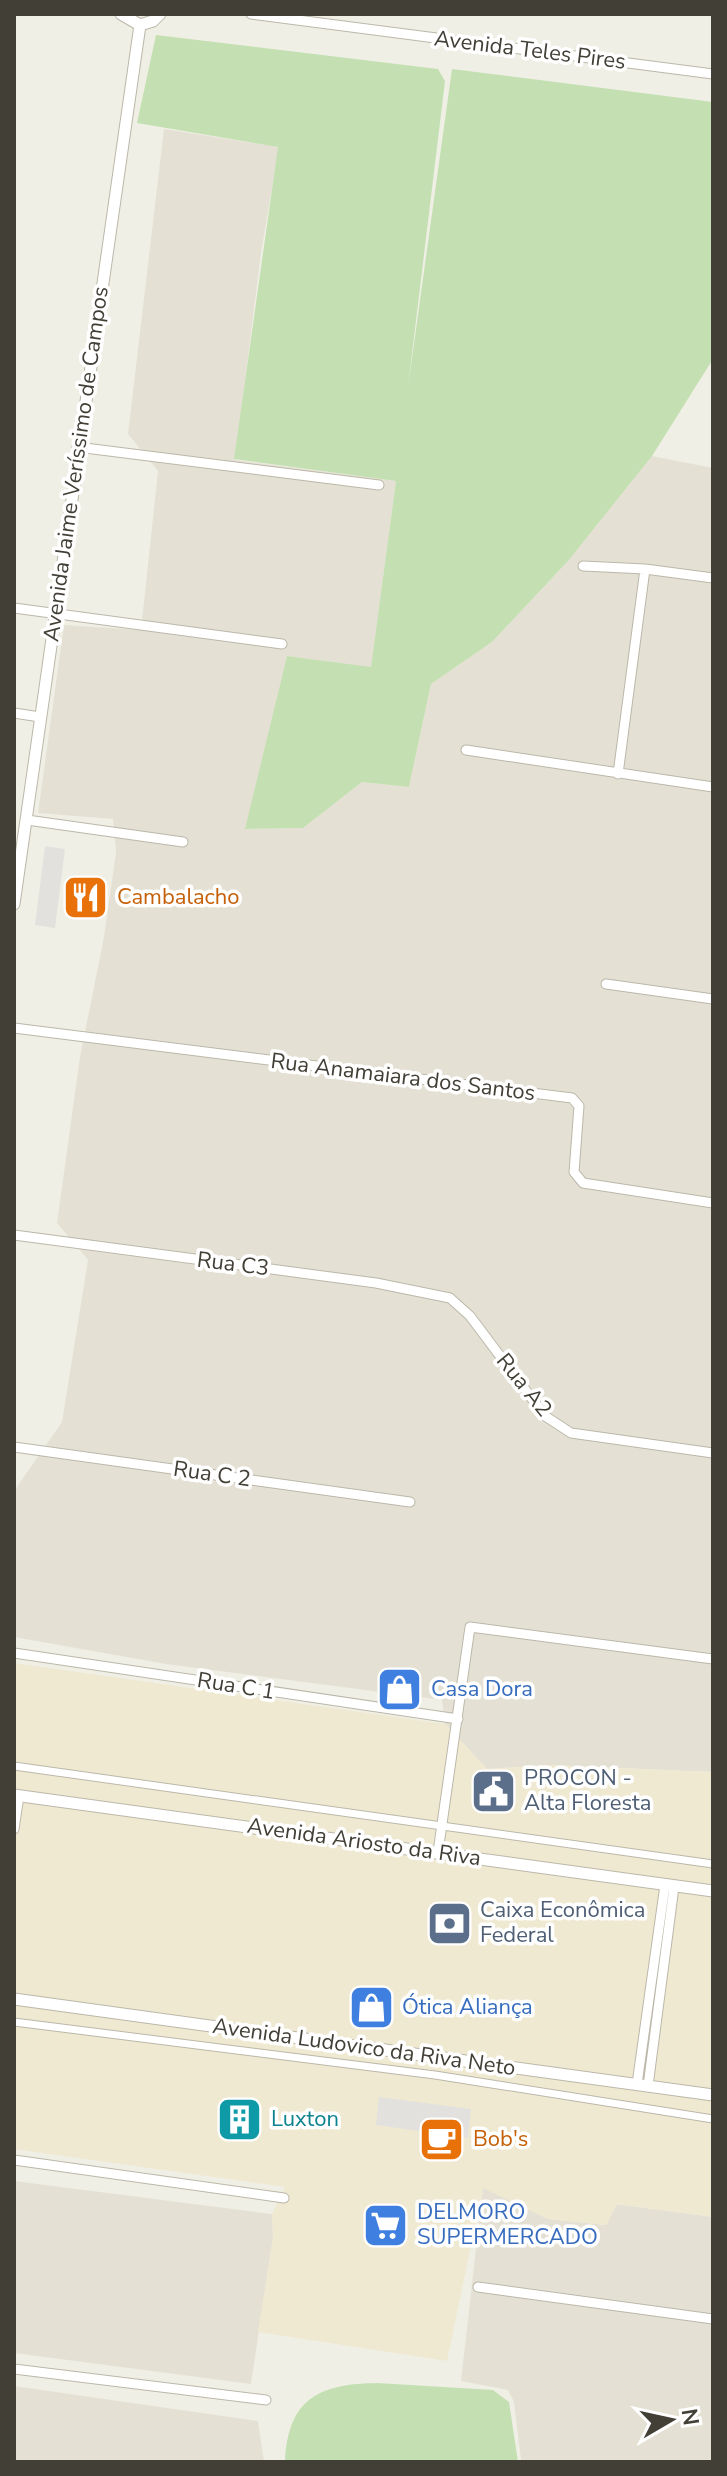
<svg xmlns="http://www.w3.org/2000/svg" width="727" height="2476" viewBox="0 0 727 2476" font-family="'Nunito Sans',sans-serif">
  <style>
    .residential { fill: #e4e1d4 }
    .commercial { fill: #f0e9d2 }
    .green { fill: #c4e0b2 }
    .parking { fill: #e2e1dd }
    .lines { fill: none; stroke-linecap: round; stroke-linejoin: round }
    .pedestrian-casing { stroke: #bbb8a9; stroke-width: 9 }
    .minor-casing { stroke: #bbb8a9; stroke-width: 11 }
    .tertiary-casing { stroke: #bbb8a9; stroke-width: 13 }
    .pedestrian { stroke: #fff; stroke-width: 7 }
    .minor { stroke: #fff; stroke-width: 9 }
    .tertiary { stroke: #fff; stroke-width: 11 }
    .labels { text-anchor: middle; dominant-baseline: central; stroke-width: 7; stroke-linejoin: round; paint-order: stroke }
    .street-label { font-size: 22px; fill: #423f36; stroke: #fff }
    .food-label { font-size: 22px; fill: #c56008; stroke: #fff; text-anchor: start }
    .shop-label { font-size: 22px; fill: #366cbe; stroke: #fff; text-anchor: start }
    .service-label { font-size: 22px; fill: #4e5e75; stroke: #fff; text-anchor: start }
    .culture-label { font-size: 22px; fill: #0d838f; stroke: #fff; text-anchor: start }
  </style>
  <rect width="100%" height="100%" fill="#f0efe5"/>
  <!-- residential -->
  <path class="residential" d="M 164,129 L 279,147 L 261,253 L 235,460 L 396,481 L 371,668 L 287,656 L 246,829 L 303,828 L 362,782 L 409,787 L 431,684 L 492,642 L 568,561 L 652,456 L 713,468 L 713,1772 L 549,1765 L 487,1769 L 445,1724 L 442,1700 L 166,1664 L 14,1637 L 14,1491 L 62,1422 L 88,1260 L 57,1223 L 80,1057 L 104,937 L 116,852 L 113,819 L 38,813 L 64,625 L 141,630 L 158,471 L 128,434 Z
    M 14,2181 L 272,2214 L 273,2238 L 251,2384 L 14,2353 Z
    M 483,2187 L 548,2219 L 606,2225 L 616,2204 L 713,2217 L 713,2462 L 521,2460 L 514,2402 L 508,2390 L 461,2381 Z
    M 14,2386 L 258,2421 L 264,2462 L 14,2462 Z"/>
  <!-- commercial -->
  <path class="commercial" d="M 14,1663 L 445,1724 L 487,1769 L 549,1765 L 713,1772 L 713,2217 L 617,2204 L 606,2225 L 548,2219 L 483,2188 L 447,2361 L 258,2332 L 273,2238 L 272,2214 L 285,2187 L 14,2149 Z"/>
  <!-- green -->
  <path class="green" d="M 156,35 L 438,69 L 445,81 L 408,387 L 452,69 L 713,102 L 713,359 L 652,456 L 568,561 L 492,642 L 431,684 L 409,787 L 362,782 L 303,828 L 245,829 L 287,656 L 371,667 L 396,481 L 234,459 L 278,147 L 137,123 Z
    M 377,2383 L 493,2390 L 509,2402 L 518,2462 L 285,2462 C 288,2399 318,2384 377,2383 Z"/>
  <!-- parking -->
  <path class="parking" d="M 45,846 L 65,849 L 55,928 L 35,925 Z
    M 379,2097 L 471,2109 L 468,2138 L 376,2125 Z"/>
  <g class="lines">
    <defs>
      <path id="pedestrian" d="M 14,1766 L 713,1864
        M 14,2022 L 435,2075 L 713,2119"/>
      <path id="minor" d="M 251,14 L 713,74
        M 77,447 L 379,485
        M 583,566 L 645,569 L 713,578
        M 14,608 L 282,644
        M 14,713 L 40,717
        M 466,750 L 713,787
        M 618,774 L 645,569
        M 27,820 L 183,842
        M 606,984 L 713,999
        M 14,1028 L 572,1098 L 579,1106 L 574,1172 L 583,1183 L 713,1203
        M 14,1235 L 376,1283 L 450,1298 L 470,1316 L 545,1416 L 571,1433 L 713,1453
        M 14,1447 L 410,1502
        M 14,1653 L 458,1719
        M 14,1829 L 19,1796
        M 438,1852 L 470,1627 L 713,1659
        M 637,2084 L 665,1885
        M 648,2086 L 674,1887
        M 14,2160 L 284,2198
        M 478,2287 L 713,2319
        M 14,2369 L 266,2400"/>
      <path id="tertiary" d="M 121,14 L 140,25 L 153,21 L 160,14
        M 14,904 L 140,25
        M 14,1795 L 713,1891
        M 14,1999 L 713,2095"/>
    </defs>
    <!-- pedestrian casing -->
    <use href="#pedestrian" class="pedestrian-casing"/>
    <!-- minor casing -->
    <use href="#minor" class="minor-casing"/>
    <!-- tertiary casing -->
    <use href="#tertiary" class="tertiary-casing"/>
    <!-- pedestrian -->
    <use href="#pedestrian" class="pedestrian"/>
    <!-- minor -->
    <use href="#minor" class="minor"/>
    <!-- tertiary -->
    <use href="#tertiary" class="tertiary"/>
  </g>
  <!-- icons -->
  <defs>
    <symbol id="restaurant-square" viewBox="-11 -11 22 22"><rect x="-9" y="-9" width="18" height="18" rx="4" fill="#e8710a" stroke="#fff"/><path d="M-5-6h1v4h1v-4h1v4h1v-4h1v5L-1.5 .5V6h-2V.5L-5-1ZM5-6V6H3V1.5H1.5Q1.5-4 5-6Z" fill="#fff"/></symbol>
    <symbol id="shop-square" viewBox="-11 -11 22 22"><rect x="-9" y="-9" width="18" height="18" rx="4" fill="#3f7fe0" stroke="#fff"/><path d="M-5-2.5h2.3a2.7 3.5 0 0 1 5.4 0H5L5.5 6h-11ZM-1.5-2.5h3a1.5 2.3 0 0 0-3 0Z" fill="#fff"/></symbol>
    <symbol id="civic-square" viewBox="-11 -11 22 22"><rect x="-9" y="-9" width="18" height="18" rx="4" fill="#5c6f8a" stroke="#fff"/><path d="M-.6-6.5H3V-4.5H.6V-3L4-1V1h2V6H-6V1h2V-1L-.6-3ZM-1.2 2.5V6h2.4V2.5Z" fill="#fff"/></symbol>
    <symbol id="bank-square" viewBox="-11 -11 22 22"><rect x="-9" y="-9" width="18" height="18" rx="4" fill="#5c6f8a" stroke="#fff"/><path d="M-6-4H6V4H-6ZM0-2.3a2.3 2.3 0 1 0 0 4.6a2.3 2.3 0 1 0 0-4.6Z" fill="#fff"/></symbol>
    <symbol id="building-square" viewBox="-11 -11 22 22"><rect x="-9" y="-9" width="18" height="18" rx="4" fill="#0f9aa8" stroke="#fff"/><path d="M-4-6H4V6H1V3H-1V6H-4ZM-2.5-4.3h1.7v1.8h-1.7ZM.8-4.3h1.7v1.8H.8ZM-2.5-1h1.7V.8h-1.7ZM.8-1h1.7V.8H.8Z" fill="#fff"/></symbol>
    <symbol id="cafe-square" viewBox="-11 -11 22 22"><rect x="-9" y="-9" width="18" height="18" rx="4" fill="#e8710a" stroke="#fff"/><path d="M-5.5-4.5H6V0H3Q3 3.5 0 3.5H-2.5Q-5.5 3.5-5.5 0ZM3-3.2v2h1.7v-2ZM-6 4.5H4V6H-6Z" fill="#fff"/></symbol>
    <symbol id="supermarket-square" viewBox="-11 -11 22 22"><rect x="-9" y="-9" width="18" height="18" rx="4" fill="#3f7fe0" stroke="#fff"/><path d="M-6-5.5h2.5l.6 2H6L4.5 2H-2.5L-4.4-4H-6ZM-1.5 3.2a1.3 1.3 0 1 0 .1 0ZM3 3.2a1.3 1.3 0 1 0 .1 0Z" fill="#fff"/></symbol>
  </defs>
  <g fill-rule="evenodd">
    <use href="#restaurant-square" x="60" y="872" width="51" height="51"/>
    <use href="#shop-square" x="374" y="1664" width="51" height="51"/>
    <use href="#civic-square" x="468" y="1766" width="51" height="51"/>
    <use href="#bank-square" x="424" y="1898" width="51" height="51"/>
    <use href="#shop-square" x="346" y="1982" width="51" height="51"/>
    <use href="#building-square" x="214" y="2094" width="51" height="51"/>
    <use href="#cafe-square" x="416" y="2114" width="51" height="51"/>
    <use href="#supermarket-square" x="360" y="2200" width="51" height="51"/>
  </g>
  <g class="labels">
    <!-- street labels -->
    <g class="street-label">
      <text transform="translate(530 50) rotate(7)">Avenida Teles Pires</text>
      <text transform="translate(76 464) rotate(-82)">Avenida Jaime Veríssimo de Campos</text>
      <text transform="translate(403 1077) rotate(7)">Rua Anamaiara dos Santos</text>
      <text transform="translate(233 1264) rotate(7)">Rua C3</text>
      <text transform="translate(524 1385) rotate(51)">Rua A2</text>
      <text transform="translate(212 1474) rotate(8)">Rua C 2</text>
      <text transform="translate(236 1686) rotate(9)">Rua C 1</text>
      <text transform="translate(364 1842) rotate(8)">Avenida Ariosto da Riva</text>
      <text transform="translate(364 2047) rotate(8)">Avenida Ludovico da Riva Neto</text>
    </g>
    <!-- food labels -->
    <g class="food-label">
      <text x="117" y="897">Cambalacho</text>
      <text x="473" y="2139">Bob's</text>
    </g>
    <!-- shop labels -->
    <g class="shop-label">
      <text x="431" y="1689">Casa Dora</text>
      <text x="402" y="2007">Ótica Aliança</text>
      <text x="417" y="2212">DELMORO<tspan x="417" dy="25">SUPERMERCADO</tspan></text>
    </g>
    <!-- service labels -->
    <g class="service-label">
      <text x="524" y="1778">PROCON -<tspan x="524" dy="25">Alta Floresta</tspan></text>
      <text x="480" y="1910">Caixa Econômica<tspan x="480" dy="25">Federal</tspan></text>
    </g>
    <!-- culture labels -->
    <g class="culture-label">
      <text x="271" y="2119">Luxton</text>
    </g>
  </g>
  <!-- border -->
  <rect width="727" height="2476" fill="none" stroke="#423f36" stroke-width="32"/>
  <!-- north arrow -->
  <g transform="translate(671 2420) rotate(81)" stroke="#ffffff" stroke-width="6" paint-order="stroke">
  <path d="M0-6L14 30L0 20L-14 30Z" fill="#423f36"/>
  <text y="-12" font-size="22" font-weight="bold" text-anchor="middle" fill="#423f36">N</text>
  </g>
</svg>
